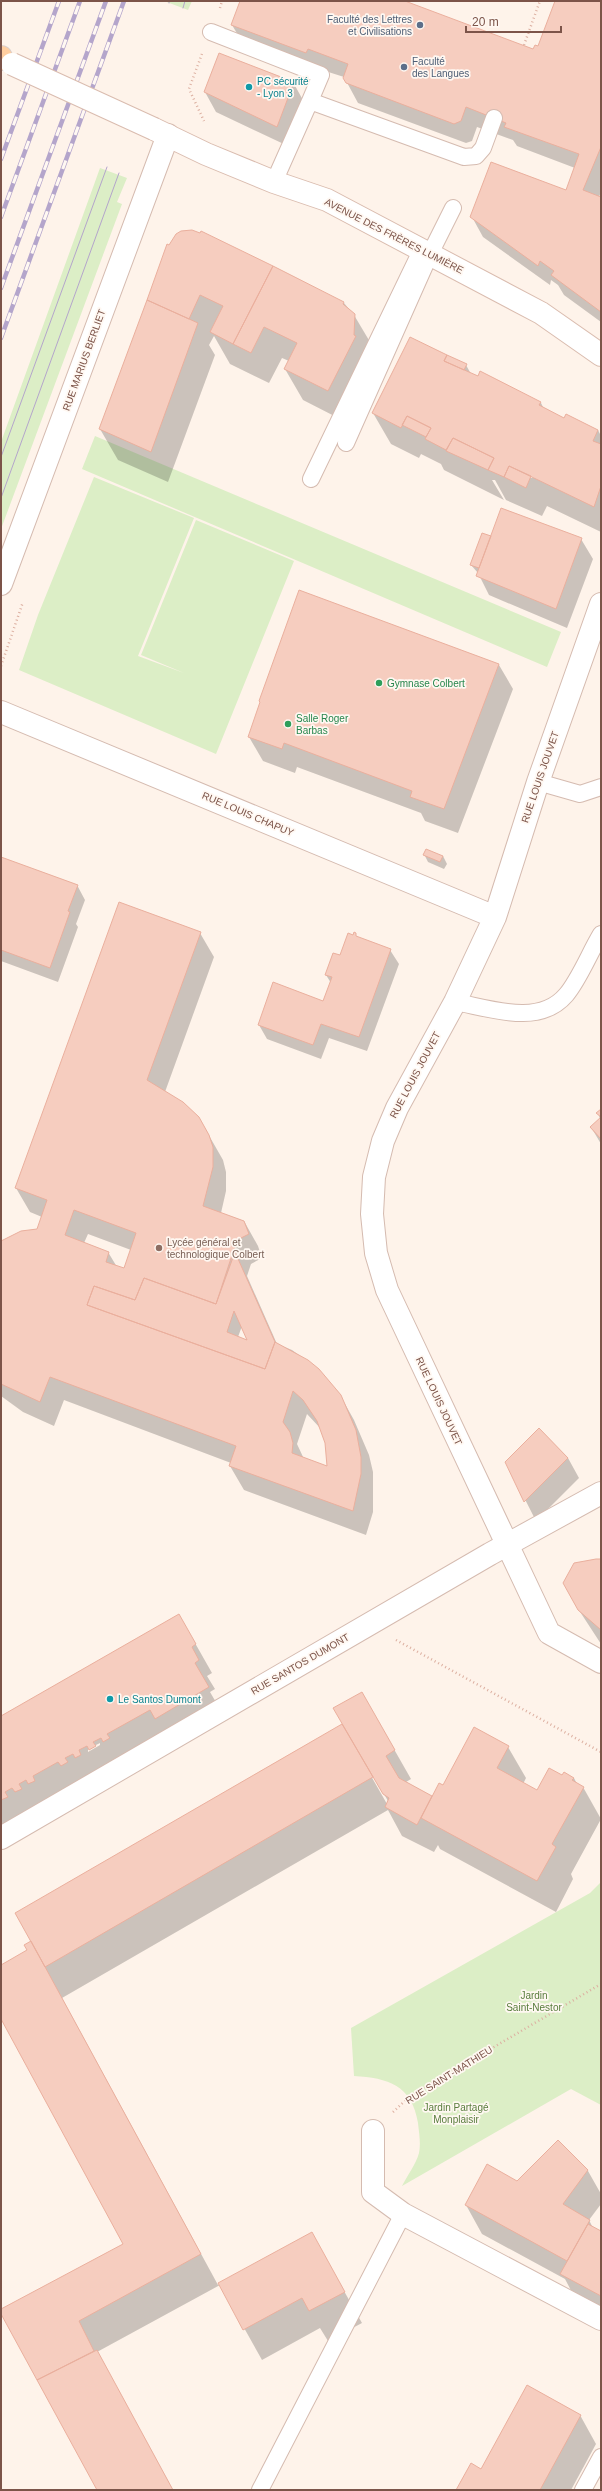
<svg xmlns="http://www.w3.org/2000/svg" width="602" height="2491" viewBox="0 0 602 2491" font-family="Helvetica,sans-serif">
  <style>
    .green { fill: #dceec6 }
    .shadow { fill: #0003; fill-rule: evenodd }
    .building { fill: #f6cdbf; stroke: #eaaf9d; fill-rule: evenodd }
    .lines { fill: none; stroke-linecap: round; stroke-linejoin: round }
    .lane-casing { stroke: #d5bbb0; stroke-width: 18 }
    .street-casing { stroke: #d5bbb0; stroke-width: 24 }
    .secondary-casing { stroke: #dabcaf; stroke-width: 24 }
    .primary-casing { stroke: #dacfcc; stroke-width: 24 }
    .path { stroke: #dcafa0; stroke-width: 2.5; stroke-dasharray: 1 3; stroke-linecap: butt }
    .lane { stroke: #fff; stroke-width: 16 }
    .street { stroke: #fff; stroke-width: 22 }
    .secondary { stroke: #fff; stroke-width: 22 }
    .primary { stroke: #ffcea0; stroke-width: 22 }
    .tram { stroke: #b4a5cb; stroke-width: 1 }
    .rail-casing { stroke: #b4a5cb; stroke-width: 4.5 }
    .rail { stroke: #fff8f2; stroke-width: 3; stroke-dasharray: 9; stroke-linecap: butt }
    .secondary-bridge-casing { stroke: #dabcaf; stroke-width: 24; stroke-linecap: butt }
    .secondary-bridge { stroke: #fff; stroke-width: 22 }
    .service-dot { fill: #5c6f8a; stroke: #fff8f2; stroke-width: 1.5 }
    .culture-dot { fill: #0f9aa8; stroke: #fff8f2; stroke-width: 1.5 }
    .leisure-dot { fill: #2e9e5b; stroke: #fff8f2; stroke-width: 1.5 }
    .education-dot { fill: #8d6e63; stroke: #fff8f2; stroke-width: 1.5 }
    .labels { text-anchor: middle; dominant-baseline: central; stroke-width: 3.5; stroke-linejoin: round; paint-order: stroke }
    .service-label { font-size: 10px; fill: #4e5e75; stroke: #fff8f2; text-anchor: end }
    .culture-label { font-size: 10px; fill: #0d838f; stroke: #fff8f2; text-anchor: start }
    .street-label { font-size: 10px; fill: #7c5449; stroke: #fff8f2 }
    .leisure-label { font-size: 10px; fill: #27864d; stroke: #fff8f2; text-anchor: start }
    .education-label { font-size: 10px; fill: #785e54; stroke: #fff8f2; text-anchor: start }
    .park-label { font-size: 10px; fill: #597d3d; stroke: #fff8f2 }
  </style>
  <rect width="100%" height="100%" fill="#fef3ea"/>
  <!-- green -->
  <path class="green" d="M 164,1 L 192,1 L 188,10 Z
    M 100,168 L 127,178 L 117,202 L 122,204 L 1,529 L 1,442 Z
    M 95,436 L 561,632 L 547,667 L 82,469 Z
    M 94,477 L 194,518 L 138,656 L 184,673 L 141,655 L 196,520 L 294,561 L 216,754 L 19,670 L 38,615 Z
    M 601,1882 L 601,2105 L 571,2089 L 402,2186 C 407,2176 416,2164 419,2153 C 421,2143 419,2133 418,2123 C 412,2085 388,2078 354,2076 L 351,2028 L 590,1893 Z"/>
  <!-- shadow -->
  <path class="shadow" d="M 241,1 L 402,1 L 534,50 L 539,48 L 556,1 L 601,1 L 601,192 L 599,197 L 601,198 L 601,322 L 564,295 L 558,285 L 551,280 L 550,285 L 483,237 L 472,217 L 567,191 L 575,168 L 517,146 L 513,140 L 477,127 L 472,141 L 466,143 L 358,103 L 344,77 L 244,45 L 232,25 Z
    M 219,54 L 293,82 L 304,102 L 288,146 L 216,112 L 205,92 Z
    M 168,245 L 344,303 L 354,315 L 373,347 L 346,422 L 303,400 L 285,369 L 289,361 L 282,358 L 269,383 L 230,364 L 214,336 L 209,345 L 215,355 L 168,482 L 118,460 L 100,429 Z
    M 466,365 L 471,374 L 478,377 L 480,373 L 541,403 L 544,409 L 564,419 L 598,430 L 601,436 L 601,532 L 547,506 L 542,516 L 506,500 L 495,480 L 492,480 L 504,500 L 444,470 L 441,464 L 421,454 L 419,458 L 391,444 L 373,413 ZM 527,474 L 536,478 L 531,478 Z
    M 491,538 L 581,539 L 593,559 L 567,628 L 489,595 L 478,573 L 471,565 Z
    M 300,592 L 499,665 L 513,689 L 458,833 L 425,821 L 421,813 L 297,767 L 295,773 L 263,761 L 249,737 Z
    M 424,854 L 443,856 L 447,864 L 444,869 L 428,862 Z
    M 1,858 L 77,885 L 85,900 L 76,924 L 78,927 L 58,982 L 1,961 Z
    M 120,904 L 200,933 L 214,957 L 165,1092 L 199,1118 L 223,1160 L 226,1172 L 226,1191 L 221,1213 L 244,1221 L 258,1246 L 262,1258 L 251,1264 L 247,1276 L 277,1344 L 292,1350 L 318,1369 L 340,1395 L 354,1420 L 369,1455 L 373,1472 L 373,1512 L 366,1535 L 244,1490 L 230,1466 L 231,1463 L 64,1400 L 54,1426 L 23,1412 L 1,1396 L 1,1242 L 38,1230 L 42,1217 L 30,1212 L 16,1188 ZM 88,1234 L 131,1250 L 124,1270 L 117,1267 L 108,1252 L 84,1243 ZM 242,1326 L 249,1341 L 238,1337 ZM 307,1414 L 321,1429 L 326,1443 L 328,1467 L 304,1459 L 297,1444 Z
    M 356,937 L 390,950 L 399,964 L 367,1051 L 329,1038 L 321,1059 L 267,1039 L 259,1025 L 324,1002 L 331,983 L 326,975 Z
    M 601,1110 L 601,1144 L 591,1127 L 600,1119 L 598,1113 Z
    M 539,1429 L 568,1458 L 579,1478 L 536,1521 L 506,1462 Z
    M 601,1561 L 601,1644 L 573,1601 Z
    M 195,1643 L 212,1673 L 207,1676 L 215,1689 L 210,1692 L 224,1716 L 1,1832 L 1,1717 ZM 100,1743 L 100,1745 L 88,1752 L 88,1749 Z
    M 362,1693 L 411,1779 L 406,1782 L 433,1797 L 443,1787 L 508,1747 L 526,1778 L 523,1784 L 537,1792 L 563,1777 L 574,1778 L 577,1784 L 583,1787 L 601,1819 L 571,1874 L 573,1879 L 556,1912 L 440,1849 L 438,1845 L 434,1852 L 402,1836 L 388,1810 L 62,1998 L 218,2285 L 312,2234 L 362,2323 L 328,2341 L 320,2328 L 262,2360 L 220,2285 L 97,2352 L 173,2490 L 98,2490 L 1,2310 L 125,2244 L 1,2017 L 1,1966 L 28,1951 L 342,1725 L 387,1804 L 388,1801 L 335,1709 Z
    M 558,2142 L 588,2171 L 601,2194 L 601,2204 L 589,2220 L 593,2228 L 601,2232 L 601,2311 L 575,2298 L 565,2279 L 482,2234 L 466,2205 L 517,2182 Z
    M 580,2415 L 596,2444 L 571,2490 L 457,2490 L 482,2470 Z"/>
  <!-- building -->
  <path class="building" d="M 240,1 L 405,1 L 533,49 L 535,45 L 538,46 L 555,1 L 601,1 L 601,147 L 583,190 L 601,197 L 601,312 L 551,275 L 554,271 L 540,261 L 538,266 L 470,217 L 491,162 L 566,190 L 579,154 L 504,127 L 506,123 L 466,107 L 461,121 L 454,124 L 346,83 L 343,78 L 348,64 L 308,49 L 306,53 L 231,25 Z
    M 219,53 L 294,82 L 277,127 L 204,92 Z
    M 192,230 L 200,233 L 201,231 L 273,266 L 233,344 L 210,332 L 223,306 L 200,295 L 189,319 L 147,300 L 167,244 L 169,245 L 176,234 L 181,231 Z
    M 273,266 L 344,302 L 343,304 L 355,314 L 354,335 L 356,336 L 328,391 L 284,369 L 297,343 L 264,327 L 251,353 L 233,344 Z
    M 147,300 L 198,323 L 151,452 L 99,429 Z
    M 410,337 L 447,355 L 444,361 L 478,376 L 480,371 L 541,402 L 539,405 L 564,418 L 566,414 L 598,430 L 593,441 L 601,444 L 601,486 L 594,507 L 509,466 L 504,477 L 488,470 L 494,458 L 453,438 L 446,450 L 425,439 L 431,428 L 407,416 L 401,428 L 372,413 Z
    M 447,355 L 467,364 L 464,370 L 444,361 Z
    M 407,416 L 431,428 L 426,437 L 402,425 Z
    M 453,438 L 494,458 L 488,470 L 446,451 Z
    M 509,466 L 531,476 L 526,488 L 504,477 Z
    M 501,508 L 582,538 L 556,609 L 476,576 Z
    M 482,533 L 491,536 L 479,568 L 470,565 Z
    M 299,590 L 499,664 L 444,809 L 410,797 L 412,791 L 284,743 L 282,749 L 248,737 L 260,702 L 259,701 Z
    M 426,849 L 443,856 L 440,862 L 423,855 Z
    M 1,857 L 78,885 L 68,911 L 70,912 L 50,968 L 1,950 Z
    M 119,902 L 201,932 L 147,1080 L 183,1102 L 199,1117 L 209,1135 L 213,1147 L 213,1167 L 203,1206 L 244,1221 L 249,1234 L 237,1240 L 216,1304 L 144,1278 L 135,1300 L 94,1286 L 87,1305 L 265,1369 L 275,1342 L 308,1360 L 319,1369 L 341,1395 L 356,1430 L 361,1457 L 361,1474 L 353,1511 L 229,1466 L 236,1446 L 50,1377 L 40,1402 L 1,1384 L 1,1241 L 21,1231 L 37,1229 L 47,1200 L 15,1188 ZM 74,1210 L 136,1233 L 124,1268 L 106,1262 L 109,1252 L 65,1235 ZM 293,1391 L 303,1400 L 317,1421 L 325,1443 L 327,1466 L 292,1453 L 293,1443 L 290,1432 L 283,1422 Z
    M 354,932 L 356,933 L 356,936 L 391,949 L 359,1037 L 321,1024 L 313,1045 L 258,1025 L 273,982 L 323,1001 L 332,977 L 325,975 L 333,953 L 340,955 L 348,933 L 353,935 Z
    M 601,1109 L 601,1139 L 590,1127 L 601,1117 L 596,1113 Z
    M 235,1252 L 275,1342 L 265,1369 L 87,1305 L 94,1286 L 135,1300 L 144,1278 L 216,1304 ZM 234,1311 L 247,1340 L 227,1332 Z
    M 539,1428 L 568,1458 L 524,1502 L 505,1462 Z
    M 596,1559 L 601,1559 L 601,1630 L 578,1610 L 563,1583 L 574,1563 Z
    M 179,1614 L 196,1644 L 192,1647 L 199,1660 L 195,1663 L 209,1687 L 155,1719 L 150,1710 L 107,1734 L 110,1738 L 103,1742 L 101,1738 L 93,1742 L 96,1746 L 89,1750 L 87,1746 L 79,1750 L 81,1755 L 75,1758 L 73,1754 L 65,1758 L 68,1762 L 61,1766 L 58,1762 L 33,1776 L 35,1781 L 28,1784 L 26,1780 L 19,1784 L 22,1789 L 15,1792 L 12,1788 L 5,1792 L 8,1797 L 1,1800 L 1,1716 Z
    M 362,1692 L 395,1750 L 386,1756 L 399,1778 L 432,1796 L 417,1825 L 385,1807 L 389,1798 L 383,1794 L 333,1708 Z
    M 342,1724 L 373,1777 L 45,1967 L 15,1913 Z
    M 474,1727 L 509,1746 L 497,1768 L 537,1790 L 549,1768 L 562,1775 L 564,1772 L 574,1778 L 572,1780 L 584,1787 L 552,1844 L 556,1847 L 537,1881 L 421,1818 L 439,1783 L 443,1785 Z
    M 31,1941 L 201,2254 L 79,2321 L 94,2351 L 37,2380 L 1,2314 L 1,2309 L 123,2244 L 1,2019 L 1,1965 L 27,1950 L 24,1945 Z
    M 558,2140 L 588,2170 L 563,2204 L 590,2220 L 567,2261 L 465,2205 L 487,2164 L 517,2181 Z
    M 588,2224 L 601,2231 L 601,2296 L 560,2274 Z
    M 312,2232 L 345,2292 L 309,2311 L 302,2298 L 243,2330 L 218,2283 Z
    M 97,2350 L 173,2490 L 97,2490 L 37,2380 Z
    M 527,2385 L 581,2415 L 540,2490 L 456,2490 L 471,2463 L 481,2469 Z"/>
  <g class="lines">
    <defs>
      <path id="lane" d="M 211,32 L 321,75 L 310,101
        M 274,182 L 310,101 L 464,157 L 476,156 L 483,148 L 494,118
        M 346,443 L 430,254 L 453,208
        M 311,479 L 419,255
        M 538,782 L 580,794 L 601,787
        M 455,1002 C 489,1008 539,1027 566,995 C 579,980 590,952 601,934
        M 260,2490 L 403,2214
        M 583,2490 L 601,2457"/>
      <path id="street" d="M 1,584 L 168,135
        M 601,604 L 538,782 L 495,917 L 455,1002 L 397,1108 L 383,1141 L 374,1177 L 372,1214 L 376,1253 L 387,1290 L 549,1633 L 601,1662
        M 1,712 L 495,917
        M 1,1838 L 490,1554 L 601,1493
        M 373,2131 L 373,2192 L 403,2214 L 601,2319"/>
      <path id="secondary" d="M 154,129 L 206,154 L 274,182 L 327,200 L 541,313 L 601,355"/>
      <path id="primary" d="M 1,57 L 2,59"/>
    </defs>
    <!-- lane casing -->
    <use href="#lane" class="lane-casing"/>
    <!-- street casing -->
    <use href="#street" class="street-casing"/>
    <!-- secondary casing -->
    <use href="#secondary" class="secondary-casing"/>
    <!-- primary casing -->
    <use href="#primary" class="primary-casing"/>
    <!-- path -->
    <path class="path" d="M 220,8 L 222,1
      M 524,45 L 540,1
      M 202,54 L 189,89 L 204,121
      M 1,666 L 23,602
      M 396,1640 L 601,1752
      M 393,2112 L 409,2097 L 601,1984"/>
    <!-- lane -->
    <use href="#lane" class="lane"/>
    <!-- street -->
    <use href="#street" class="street"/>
    <!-- secondary -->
    <use href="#secondary" class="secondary"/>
    <!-- primary -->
    <use href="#primary" class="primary"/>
    <!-- tram -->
    <path class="tram" d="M 169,3 L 169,1
      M 183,8 L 185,1
      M 1,457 L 107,167
      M 1,498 L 119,173"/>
    <defs>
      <path id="rail" d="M 1,159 L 59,1
        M 1,217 L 80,1
        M 1,288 L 106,1
        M 1,338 L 124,1"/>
    </defs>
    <!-- rail casing -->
    <use href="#rail" class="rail-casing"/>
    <!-- rail -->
    <use href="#rail" class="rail"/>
    <defs>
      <path id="secondary-bridge" d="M 12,64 L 154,129"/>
    </defs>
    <!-- secondary-bridge casing -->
    <use href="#secondary-bridge" class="secondary-bridge-casing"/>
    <!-- secondary-bridge -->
    <use href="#secondary-bridge" class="secondary-bridge"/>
  </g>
  <!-- markers -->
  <g class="service-dot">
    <circle cx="420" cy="25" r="4"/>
    <circle cx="404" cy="67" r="4"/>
  </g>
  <g class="culture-dot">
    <circle cx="249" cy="87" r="4"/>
    <circle cx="110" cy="1699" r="4"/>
  </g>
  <g class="leisure-dot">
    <circle cx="379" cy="683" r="4"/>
    <circle cx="288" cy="724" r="4"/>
  </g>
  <circle class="education-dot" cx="159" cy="1248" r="4"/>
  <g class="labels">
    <!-- service labels -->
    <g class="service-label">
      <text x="412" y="19">Faculté des Lettres<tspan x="412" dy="12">et Civilisations</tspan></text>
      <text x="412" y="61" text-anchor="start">Faculté<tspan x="412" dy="12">des Langues</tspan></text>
    </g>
    <!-- culture labels -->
    <g class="culture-label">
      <text x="257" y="81">PC sécurité<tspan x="257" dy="12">- Lyon 3</tspan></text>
      <text x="118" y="1699">Le Santos Dumont</text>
    </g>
    <!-- street labels -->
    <g class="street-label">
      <text transform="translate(394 236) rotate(27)">AVENUE DES FRÈRES LUMIÈRE</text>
      <text transform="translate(84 360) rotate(-70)">RUE MARIUS BERLIET</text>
      <text transform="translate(540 777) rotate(-71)">RUE LOUIS JOUVET</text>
      <text transform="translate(248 814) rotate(23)">RUE LOUIS CHAPUY</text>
      <text transform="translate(415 1075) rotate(-62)">RUE LOUIS JOUVET</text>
      <text transform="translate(439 1401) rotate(65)">RUE LOUIS JOUVET</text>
      <text transform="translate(300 1664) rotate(-30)">RUE SANTOS DUMONT</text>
      <text transform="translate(449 2075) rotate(-32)">RUE SAINT-MATHIEU</text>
    </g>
    <!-- leisure labels -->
    <g class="leisure-label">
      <text x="387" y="683">Gymnase Colbert</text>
      <text x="296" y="718">Salle Roger<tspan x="296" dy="12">Barbas</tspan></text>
    </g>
    <!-- education labels -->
    <g class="education-label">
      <text x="167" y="1242">Lycée général et<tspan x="167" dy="12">technologique Colbert</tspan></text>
    </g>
    <!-- park labels -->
    <g class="park-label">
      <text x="534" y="1995">Jardin<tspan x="534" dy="12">Saint-Nestor</tspan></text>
      <text x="456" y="2107">Jardin Partagé<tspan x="456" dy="12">Monplaisir</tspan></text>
    </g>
  </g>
  <!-- border -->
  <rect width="602" height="2491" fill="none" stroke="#7c5449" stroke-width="4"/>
  <!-- scale -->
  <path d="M466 26v6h95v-6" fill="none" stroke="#7c5449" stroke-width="2"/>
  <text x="472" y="26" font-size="12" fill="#7c5449" stroke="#fff8f2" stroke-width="3" paint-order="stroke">20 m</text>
</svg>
